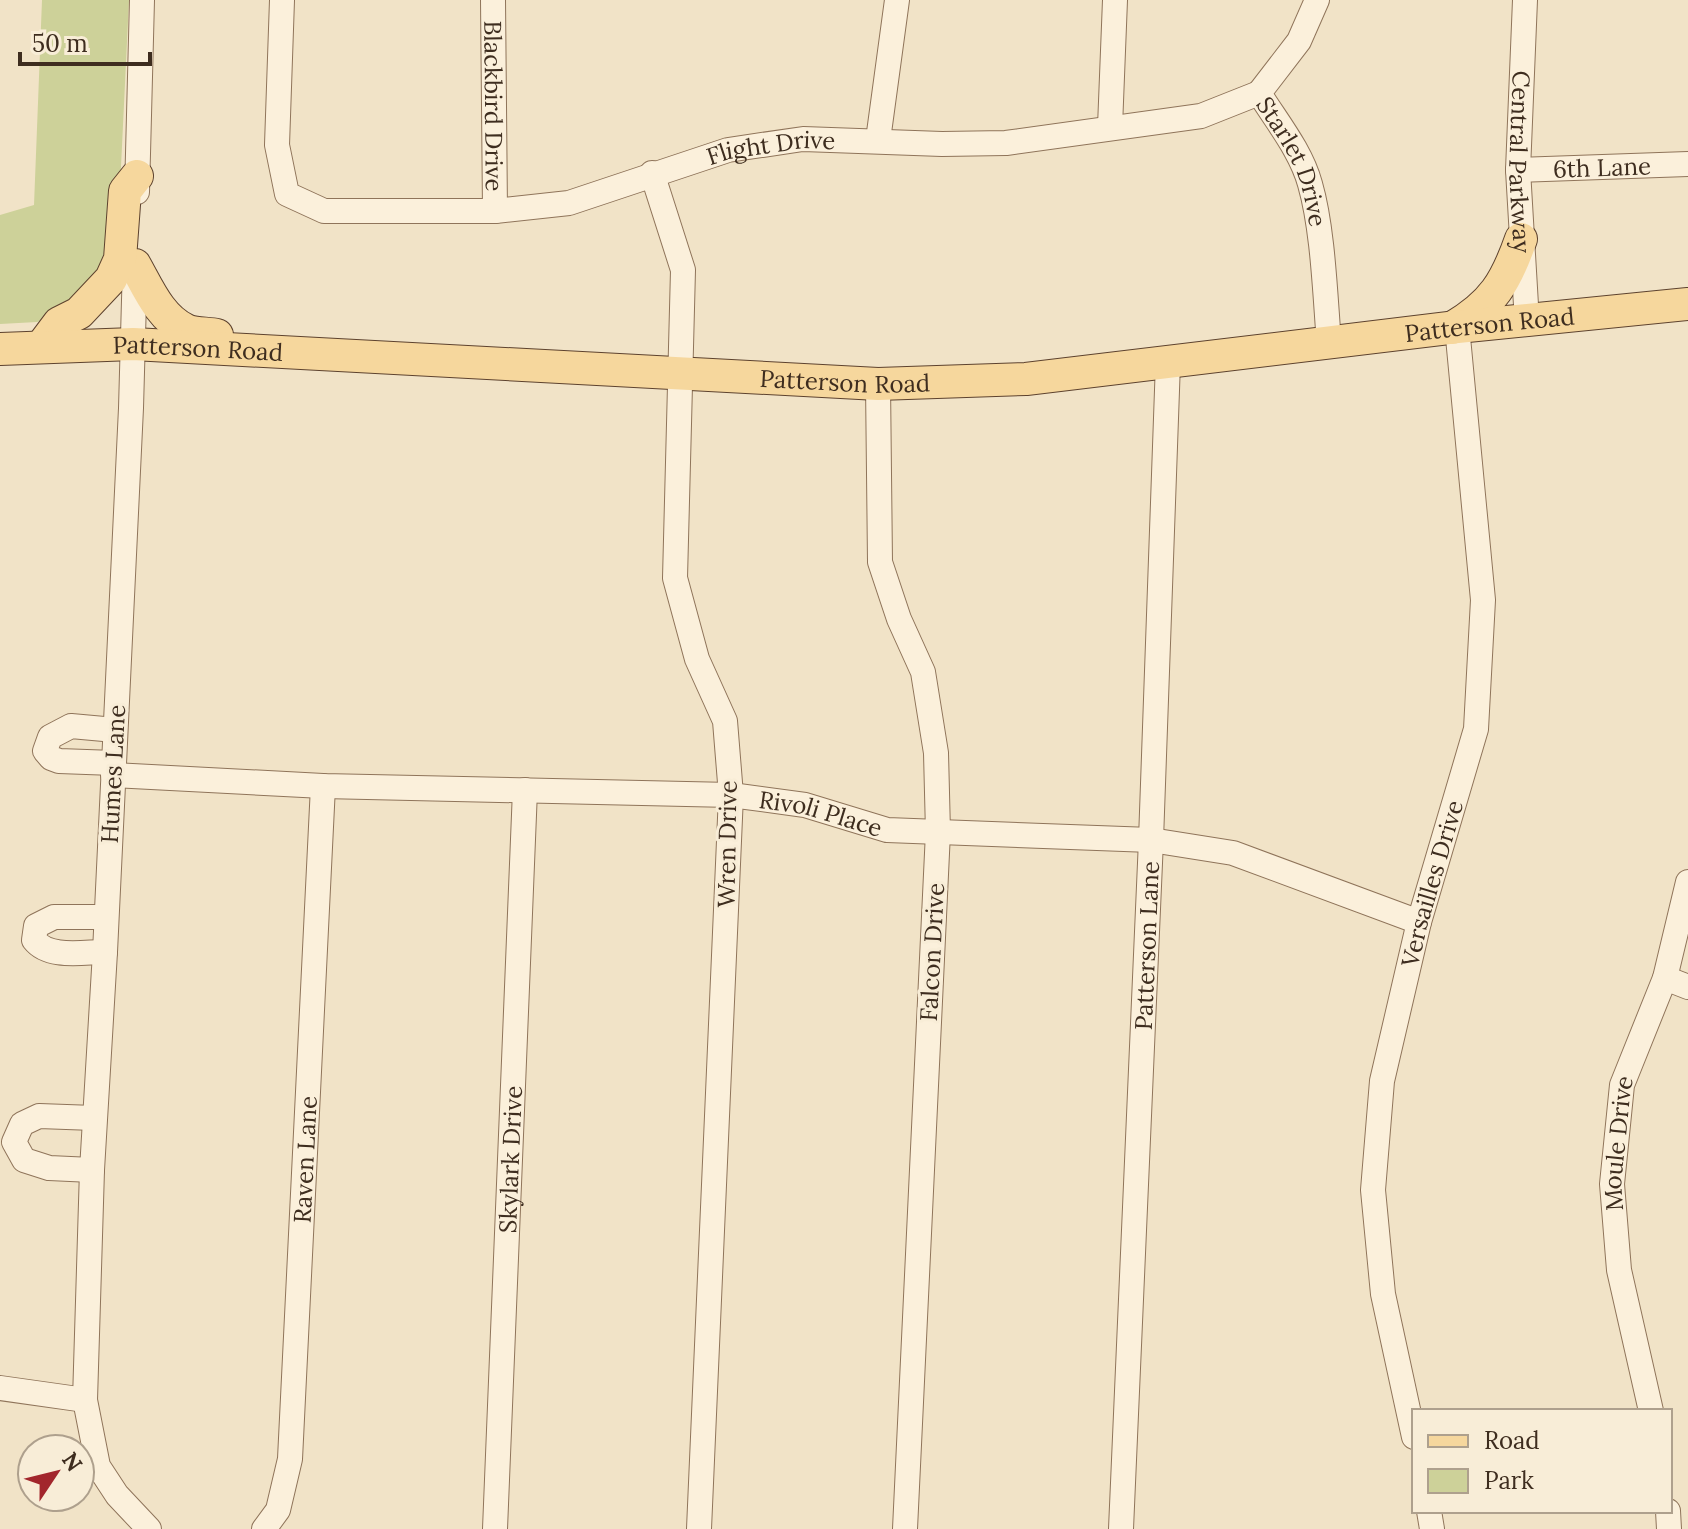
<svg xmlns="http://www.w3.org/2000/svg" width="1688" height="1529" viewBox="0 0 1688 1529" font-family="Lora,serif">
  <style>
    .green { fill: #cdd199 }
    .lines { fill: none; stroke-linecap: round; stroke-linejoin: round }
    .minor-casing { stroke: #8f745a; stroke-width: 26 }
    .major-casing { stroke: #5d422e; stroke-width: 34 }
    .minor { stroke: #fbf0db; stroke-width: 24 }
    .major { stroke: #f6d79d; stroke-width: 32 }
    .labels { text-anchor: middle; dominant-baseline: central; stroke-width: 6; stroke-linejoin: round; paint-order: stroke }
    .street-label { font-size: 24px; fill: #3e2d1f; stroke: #f8edd7 }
  </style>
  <rect width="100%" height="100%" fill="#f1e3c7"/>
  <!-- green -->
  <path class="green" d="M 42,0 L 129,0 L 117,250 L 65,313 L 37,322 L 0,324 L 0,215 L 34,205 Z"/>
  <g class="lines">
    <defs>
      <g id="minor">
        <path id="s1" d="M 282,0 L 277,145 L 287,194 L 324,211 L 495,211 L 569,203 L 728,150 L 803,139 L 942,144 L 1006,143 L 1201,116 L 1259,93"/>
        <path id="s2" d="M 493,0 L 495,211"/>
        <path id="s3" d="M 1317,0 L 1299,41 L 1259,93 C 1277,122 1301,151 1310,184 C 1323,229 1325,294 1329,343"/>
        <path id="s4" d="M 1525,0 L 1518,170 L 1527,322"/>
        <path d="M 1110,127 L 1115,0"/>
        <path d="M 878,140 L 897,0"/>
        <path id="s5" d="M 1518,170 L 1688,164"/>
        <path d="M 652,173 L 683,270 L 675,578 L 697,659 L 725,721 L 731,795 L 699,1529"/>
        <path d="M 137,192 L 142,0"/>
        <path d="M 135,264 L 131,408 L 105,952 L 92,1170 L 85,1400 L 98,1466 L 117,1495 L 149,1529"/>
        <path d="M 878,384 L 880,562 L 899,619 L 923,672 L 936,753 L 938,832 L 905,1529"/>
        <path d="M 114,763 L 59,761 L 51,758 L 45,751 L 50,737 L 71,726 L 115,730"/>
        <path id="s6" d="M 113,775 L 323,786 L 731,795 L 805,805 L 887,830 L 1151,840 L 1233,853 L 1419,922"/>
        <path d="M 105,952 C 83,952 49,959 34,940 L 36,926 L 54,917 L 106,917"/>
        <path d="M 1665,978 L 1688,987"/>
        <path d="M 92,1170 L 49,1168 L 24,1160 L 14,1142 L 22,1124 L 39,1116 L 94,1118"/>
        <path d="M 0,1388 L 85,1400"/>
        <path id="s7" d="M 1651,1411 L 1619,1270 L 1612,1184 L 1622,1085 L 1665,978 L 1688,882"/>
        <path id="s8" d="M 1414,1437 L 1383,1294 L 1373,1190 L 1382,1081 L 1419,922 L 1476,729 L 1483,600 L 1457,327"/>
        <path d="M 1429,1511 L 1432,1529"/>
        <path d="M 1668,1511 L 1669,1529"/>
        <path id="s9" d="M 264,1529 L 278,1510 L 290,1459 L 323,786"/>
        <path id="s10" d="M 495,1529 L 525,790"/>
        <path id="s11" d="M 1121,1529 L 1151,840 L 1168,362"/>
      </g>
      <g id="major">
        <path d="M 135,265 C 148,288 160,318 186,330 C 194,334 208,333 217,335"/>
        <path d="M 1452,328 C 1493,304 1506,282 1521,239"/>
        <path d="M 41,347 L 59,323 L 79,313 L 111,279 L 120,259 L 125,191 L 137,176"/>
        <path id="s12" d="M 0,349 L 133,344 L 878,384 L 1026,379 L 1457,327 L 1688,304"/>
      </g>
    </defs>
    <!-- minor casing -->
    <use href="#minor" class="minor-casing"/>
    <!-- major casing -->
    <use href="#major" class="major-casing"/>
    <!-- minor -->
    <use href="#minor" class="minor"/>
    <!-- major -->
    <use href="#major" class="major"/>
  </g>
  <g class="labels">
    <!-- street labels -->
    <g class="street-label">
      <text stroke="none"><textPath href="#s2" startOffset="106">Blackbird Drive</textPath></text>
      <text stroke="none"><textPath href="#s1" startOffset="692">Flight Drive</textPath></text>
      <text stroke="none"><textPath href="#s4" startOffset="162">Central Parkway</textPath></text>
      <text stroke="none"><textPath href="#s3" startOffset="188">Starlet Drive</textPath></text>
      <text stroke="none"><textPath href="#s5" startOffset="84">6th Lane</textPath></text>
      <text stroke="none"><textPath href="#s12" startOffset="1494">Patterson Road</textPath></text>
      <text stroke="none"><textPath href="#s12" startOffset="198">Patterson Road</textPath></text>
      <text stroke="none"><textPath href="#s12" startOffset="846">Patterson Road</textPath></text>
      <text transform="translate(113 774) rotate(-87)">Humes Lane</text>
      <text stroke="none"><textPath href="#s6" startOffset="710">Rivoli Place</textPath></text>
      <text transform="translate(727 844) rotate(-89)">Wren Drive</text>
      <text stroke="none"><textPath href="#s8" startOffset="564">Versailles Drive</textPath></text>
      <text stroke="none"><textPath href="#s11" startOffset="584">Patterson Lane</textPath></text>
      <text transform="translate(932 952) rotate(-87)">Falcon Drive</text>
      <text stroke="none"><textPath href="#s7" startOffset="272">Moule Drive</textPath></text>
      <text stroke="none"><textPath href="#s10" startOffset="370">Skylark Drive</textPath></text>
      <text stroke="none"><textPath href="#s9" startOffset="376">Raven Lane</textPath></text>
    </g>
  </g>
  <!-- legend -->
  <rect x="1412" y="1409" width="260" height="104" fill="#f8edd7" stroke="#aea08d" stroke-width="2"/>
  <rect x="1428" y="1435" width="40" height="12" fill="#f6d79d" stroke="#aea08d" stroke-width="2"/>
  <text x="1484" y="1449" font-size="24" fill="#3e2d1f">Road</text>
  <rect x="1428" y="1469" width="40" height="24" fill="#cdd199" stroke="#aea08d" stroke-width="2"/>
  <text x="1484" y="1489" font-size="24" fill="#3e2d1f">Park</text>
  <!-- north arrow -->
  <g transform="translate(56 1473) rotate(55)"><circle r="38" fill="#f8edd7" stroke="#aea08d" stroke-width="2"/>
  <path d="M0-6L14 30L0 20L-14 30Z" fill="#a2262c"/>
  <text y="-12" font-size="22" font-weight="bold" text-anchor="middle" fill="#3e2d1f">N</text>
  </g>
  <!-- scale -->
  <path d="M20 52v12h130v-12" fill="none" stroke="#3e2d1f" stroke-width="4"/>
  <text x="32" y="52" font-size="24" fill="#3e2d1f" stroke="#f8edd7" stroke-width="6" paint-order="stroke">50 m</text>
</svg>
